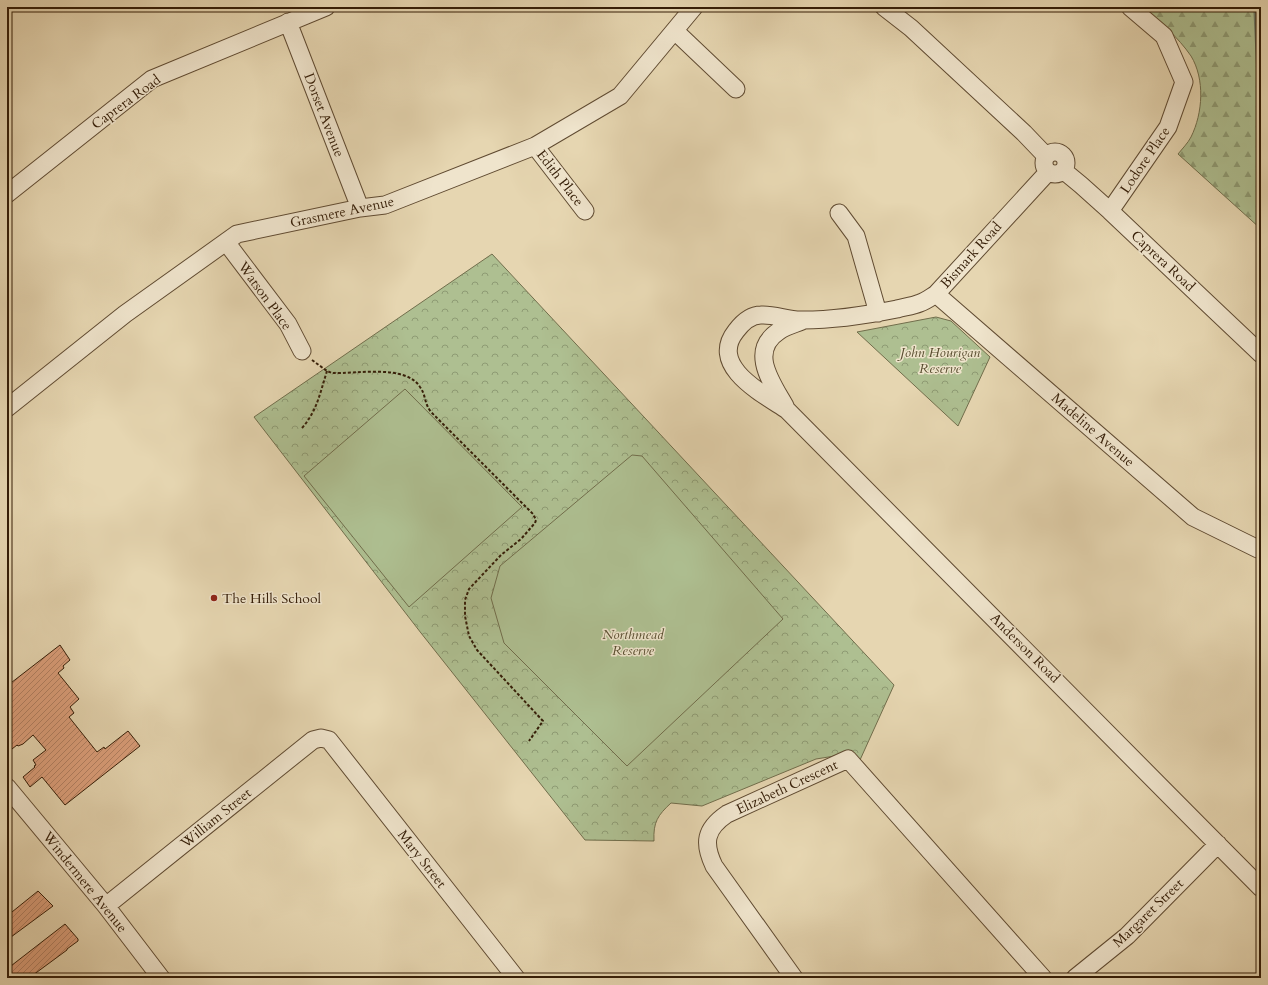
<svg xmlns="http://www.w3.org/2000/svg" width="1268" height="985" viewBox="0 0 1268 985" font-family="Cardo,serif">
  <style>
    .forest { fill: url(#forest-firs); stroke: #716e4c }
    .park { fill: url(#park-crowns); stroke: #716e4c }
    .pitch { fill: #aebf91; stroke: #716e4c }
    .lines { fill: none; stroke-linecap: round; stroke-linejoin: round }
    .stream { stroke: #6f7b6a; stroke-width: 3.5 }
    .building { fill: url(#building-hatch); stroke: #341d07 }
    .minor-casing { stroke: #604b32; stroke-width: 19 }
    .path { stroke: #341d07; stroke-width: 2; stroke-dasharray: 3 2; stroke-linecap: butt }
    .minor { stroke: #efe4cc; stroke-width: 17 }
    .poi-dot { fill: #8f2418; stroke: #efe4cc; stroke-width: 1.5 }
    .labels { text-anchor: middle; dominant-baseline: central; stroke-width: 3; stroke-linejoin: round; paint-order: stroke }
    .street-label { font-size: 14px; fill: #341d07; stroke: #efe4cc }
    .park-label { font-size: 14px; font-style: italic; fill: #594e30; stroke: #efe4cc }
    .poi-label { font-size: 14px; fill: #341d07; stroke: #efe4cc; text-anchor: start }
  </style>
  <defs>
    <pattern id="forest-firs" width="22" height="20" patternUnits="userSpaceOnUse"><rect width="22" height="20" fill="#aebf91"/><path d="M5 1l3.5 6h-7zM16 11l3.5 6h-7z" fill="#8e9b74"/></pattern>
    <pattern id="park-crowns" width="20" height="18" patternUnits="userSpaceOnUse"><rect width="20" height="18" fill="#aebf91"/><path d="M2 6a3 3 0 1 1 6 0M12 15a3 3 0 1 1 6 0" fill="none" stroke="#8e9b74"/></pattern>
    <pattern id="building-hatch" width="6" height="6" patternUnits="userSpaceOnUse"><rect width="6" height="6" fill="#dc9f7b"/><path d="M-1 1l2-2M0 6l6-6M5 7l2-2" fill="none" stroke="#b38163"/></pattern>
  </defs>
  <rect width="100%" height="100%" fill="#e6d6b1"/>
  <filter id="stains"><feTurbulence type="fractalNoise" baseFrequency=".005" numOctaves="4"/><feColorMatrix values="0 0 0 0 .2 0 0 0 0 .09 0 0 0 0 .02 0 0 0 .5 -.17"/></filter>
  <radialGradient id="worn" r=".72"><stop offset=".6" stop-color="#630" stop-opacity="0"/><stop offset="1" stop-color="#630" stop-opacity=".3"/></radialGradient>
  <!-- forest -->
  <path class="forest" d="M 1144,7 L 1261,7 L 1261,229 L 1178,154 C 1182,149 1188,143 1191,137 C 1203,113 1205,79 1191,56 C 1178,37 1160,22 1144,7 Z"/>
  <!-- park -->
  <path class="park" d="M 492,254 L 894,685 L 860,760 L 841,755 L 816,759 L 702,806 L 671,803 C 658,815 653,822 654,841 L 585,840 L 421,633 L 254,417 Z
    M 936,317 L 951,321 L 990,357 L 958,426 L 857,332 Z"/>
  <!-- pitch -->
  <path class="pitch" d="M 405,389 L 522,507 L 409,607 L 304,476 Z
    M 632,455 L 642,456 L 783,619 L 627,766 L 504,643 L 491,598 L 500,566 Z"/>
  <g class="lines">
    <!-- stream -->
    <path class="stream" d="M 1255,7 L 1258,71 L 1261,80"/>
  </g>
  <!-- building -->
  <path class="building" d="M 60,645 L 70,660 L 63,666 L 64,668 L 58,673 L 79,699 L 70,707 L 74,713 L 69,717 L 97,752 L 104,747 L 105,749 L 128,731 L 140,746 L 65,805 L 42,777 L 30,787 L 23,777 L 35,767 L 34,766 L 36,765 L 33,760 L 46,750 L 33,735 L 23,744 L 18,746 L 17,745 L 7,753 L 7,686 Z
    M 38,891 L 53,906 L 7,940 L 7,916 Z
    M 65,924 L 78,939 L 78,941 L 67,949 L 67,950 L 29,978 L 7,978 L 7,969 Z"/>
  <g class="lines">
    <defs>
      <path id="minor" d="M 884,7 L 911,28 L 1024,133 L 1046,156
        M 288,22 L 360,208
        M 675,31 L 736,89
        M 535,146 L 585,211
        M1044 163a11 11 0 1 1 22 0a11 11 0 1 1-22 0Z
        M 1064,171 L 1081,185 L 1110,211 L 1261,354
        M 1048,172 L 936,294 C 931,297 926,301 920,303 C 913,306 904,307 897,309 C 867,315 834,320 803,320 C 789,321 775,314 761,315 C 751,315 742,323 736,331 C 708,366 763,394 787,410 L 1261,888
        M 7,194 L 152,79 L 326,7
        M 1110,211 L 1168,127 L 1184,82 L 1164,36 L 1130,7
        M 839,213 L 856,236 L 878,313
        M 226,242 L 288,324 L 302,351
        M 936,294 L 1193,517 L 1258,549 L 1261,549
        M 785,406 C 772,383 748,351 779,331 C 786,326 795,324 802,321
        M 7,408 L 125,314 L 237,234 L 360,208 L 385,205 L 535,146 L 620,96 L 694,7
        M 7,787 L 106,906 L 161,978
        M 106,906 L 313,740 L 321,738 L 329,740 L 516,978
        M 794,978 L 714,866 C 703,843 705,829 727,814 L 848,759 L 1043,978
        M 1075,978 L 1127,936 L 1218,844"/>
    </defs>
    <!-- minor casing -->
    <use href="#minor" class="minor-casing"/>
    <!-- path -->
    <path class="path" d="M 312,360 L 327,371 L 332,373 C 355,374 406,364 420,387 C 426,395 424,403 431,412 L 533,514 L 536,520 L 535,523 L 521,539 L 501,555 L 469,589 L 465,600 L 465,616 L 469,636 L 477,650 L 543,721 L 529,741
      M 302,428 C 317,411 320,393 327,371"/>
    <!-- minor -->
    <use href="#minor" class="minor"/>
  </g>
  <!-- markers -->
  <circle class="poi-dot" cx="214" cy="598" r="4"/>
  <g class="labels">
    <!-- street labels -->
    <g class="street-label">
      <text transform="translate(126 102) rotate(-36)">Caprera Road</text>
      <text transform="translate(324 115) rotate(69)">Dorset Avenue</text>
      <text transform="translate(1145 160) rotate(-56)">Lodore Place</text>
      <text transform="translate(560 178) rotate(52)">Edith Place</text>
      <text transform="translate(342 212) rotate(-12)">Grasmere Avenue</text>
      <text transform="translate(971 255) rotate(-48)">Bismark Road</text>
      <text transform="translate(1163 261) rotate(43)">Caprera Road</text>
      <text transform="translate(265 296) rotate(54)">Watson Place</text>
      <text transform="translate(1093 430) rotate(41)">Madeline Avenue</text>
      <text transform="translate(1025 648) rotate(45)">Anderson Road</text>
      <text transform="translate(787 787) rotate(-25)">Elizabeth Crescent</text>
      <text transform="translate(216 818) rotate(-39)">William Street</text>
      <text transform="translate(422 859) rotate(52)">Mary Street</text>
      <text transform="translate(85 882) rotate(51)">Windermere Avenue</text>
      <text transform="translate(1148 913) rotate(-44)">Margaret Street</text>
    </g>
    <!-- park labels -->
    <g class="park-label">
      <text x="940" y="352">John Hourigan<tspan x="940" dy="16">Reserve</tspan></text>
      <text x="633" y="634">Northmead<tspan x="633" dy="16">Reserve</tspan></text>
    </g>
    <!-- poi labels -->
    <g class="poi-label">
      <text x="222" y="598">The Hills School</text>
    </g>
  </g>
  <!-- margin -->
  <rect width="1268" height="985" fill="none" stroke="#e6d6b1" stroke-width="24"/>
  <rect x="8" y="8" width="1252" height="969" fill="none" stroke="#341d07" stroke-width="2"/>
  <rect x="12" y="12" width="1244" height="961" fill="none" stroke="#341d07"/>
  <rect width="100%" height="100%" filter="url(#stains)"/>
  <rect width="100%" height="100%" fill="url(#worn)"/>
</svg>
